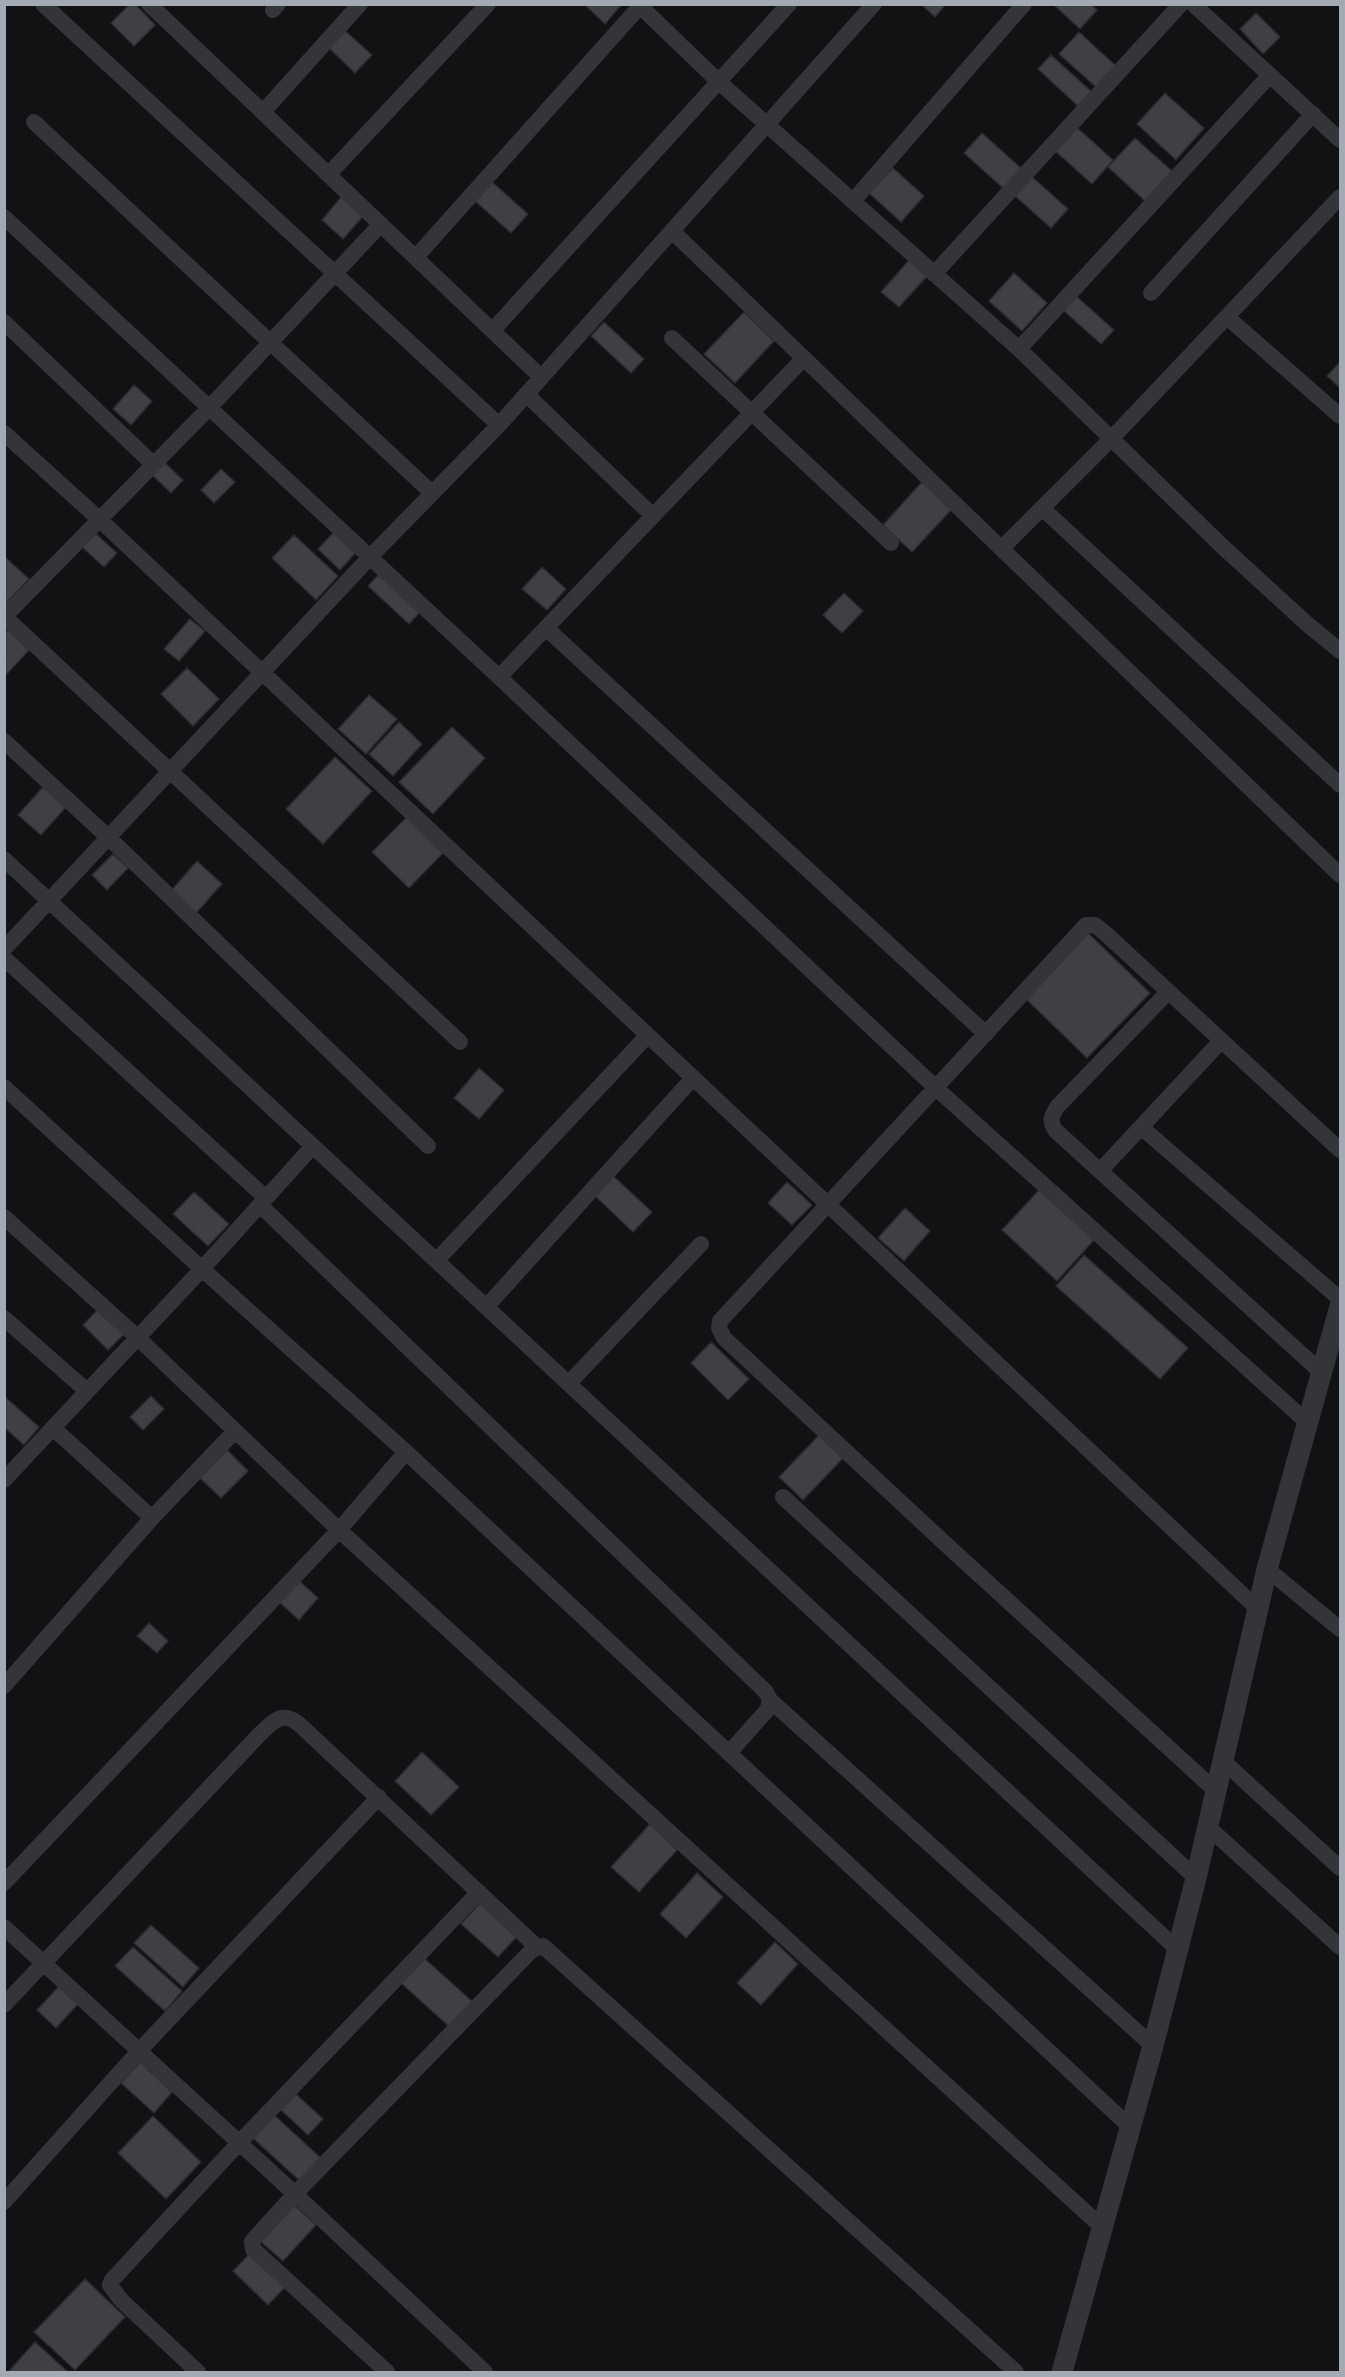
<svg xmlns="http://www.w3.org/2000/svg" width="1345" height="2377" viewBox="0 0 1345 2377" font-family="'Source Sans 3',sans-serif">
  <style>
    .building { fill: #3e4044; stroke: #2c2c30; stroke-width: 1.5 }
    .lines { fill: none; stroke-linecap: round; stroke-linejoin: round }
    .minor { stroke: #333539; stroke-width: 16 }
    .tertiary { stroke: #333539; stroke-width: 21 }
  </style>
  <rect width="100%" height="100%" fill="#121214"/>
  <!-- building -->
  <path class="building" d="M 130,4 L 135,4 L 155,25 L 134,46 L 111,23 Z
    M 584,4 L 622,4 L 605,24 Z
    M 921,4 L 946,4 L 935,17 Z
    M 1053,4 L 1091,4 L 1097,10 L 1080,29 Z
    M 1256,13 L 1280,37 L 1263,54 L 1240,29 Z
    M 342,28 L 372,55 L 355,73 L 326,45 Z
    M 1079,32 L 1116,66 L 1096,87 L 1059,54 Z
    M 1051,55 L 1093,93 L 1080,108 L 1038,69 Z
    M 1165,93 L 1204,128 L 1176,160 L 1137,124 Z
    M 1073,124 L 1113,160 L 1092,184 L 1052,148 Z
    M 982,133 L 1022,169 L 1004,189 L 964,153 Z
    M 1135,138 L 1172,171 L 1145,201 L 1108,167 Z
    M 893,168 L 924,196 L 901,222 L 869,193 Z
    M 1030,175 L 1068,209 L 1051,228 L 1013,194 Z
    M 492,182 L 528,214 L 511,233 L 475,201 Z
    M 342,196 L 364,215 L 343,239 L 322,220 Z
    M 911,258 L 929,274 L 899,307 L 881,292 Z
    M 1014,273 L 1047,303 L 1022,331 L 989,301 Z
    M 1075,295 L 1114,330 L 1101,344 L 1062,309 Z
    M 744,312 L 774,341 L 735,383 L 704,354 Z
    M 604,322 L 644,359 L 631,373 L 591,336 Z
    M 1340,362 L 1340,388 L 1327,376 Z
    M 134,385 L 152,401 L 131,425 L 113,409 Z
    M 163,461 L 183,480 L 171,493 L 151,474 Z
    M 221,469 L 235,482 L 214,503 L 201,490 Z
    M 922,482 L 952,509 L 912,552 L 883,525 Z
    M 335,531 L 356,552 L 340,570 L 318,549 Z
    M 95,533 L 117,553 L 104,567 L 82,547 Z
    M 294,535 L 338,576 L 316,600 L 272,558 Z
    M 4,556 L 29,579 L 5,604 L 4,603 Z
    M 542,567 L 566,589 L 547,610 L 522,589 Z
    M 381,572 L 422,610 L 409,624 L 368,586 Z
    M 844,593 L 863,611 L 842,633 L 823,615 Z
    M 190,619 L 205,631 L 179,661 L 164,649 Z
    M 8,630 L 29,650 L 6,675 L 4,634 Z
    M 187,668 L 219,699 L 193,726 L 161,694 Z
    M 369,695 L 397,719 L 366,754 L 338,729 Z
    M 399,722 L 422,744 L 393,776 L 369,754 Z
    M 452,727 L 485,758 L 433,814 L 399,782 Z
    M 335,757 L 372,791 L 323,844 L 286,809 Z
    M 43,787 L 66,807 L 41,835 L 18,815 Z
    M 407,817 L 443,853 L 409,888 L 372,852 Z
    M 113,854 L 128,868 L 107,890 L 92,875 Z
    M 197,861 L 222,884 L 196,913 L 171,891 Z
    M 1086,931 L 1150,993 L 1087,1058 L 1023,996 Z
    M 479,1068 L 504,1090 L 479,1119 L 454,1098 Z
    M 610,1173 L 652,1212 L 633,1232 L 592,1193 Z
    M 787,1182 L 812,1205 L 792,1225 L 768,1203 Z
    M 1040,1189 L 1094,1240 L 1057,1281 L 1002,1230 Z
    M 194,1192 L 229,1224 L 208,1246 L 173,1214 Z
    M 905,1208 L 930,1231 L 904,1261 L 878,1238 Z
    M 1084,1255 L 1188,1348 L 1160,1379 L 1056,1286 Z
    M 100,1307 L 126,1332 L 108,1350 L 83,1325 Z
    M 711,1342 L 749,1379 L 728,1400 L 691,1363 Z
    M 151,1396 L 164,1409 L 143,1430 L 130,1417 Z
    M 5,1397 L 39,1427 L 24,1445 L 4,1427 Z
    M 821,1433 L 845,1456 L 803,1500 L 779,1477 Z
    M 227,1450 L 248,1471 L 221,1498 L 200,1478 Z
    M 297,1579 L 318,1598 L 299,1620 L 278,1601 Z
    M 149,1623 L 168,1641 L 157,1653 L 137,1636 Z
    M 422,1752 L 459,1787 L 431,1815 L 395,1781 Z
    M 650,1824 L 677,1850 L 639,1892 L 611,1867 Z
    M 697,1873 L 723,1897 L 686,1938 L 660,1914 Z
    M 482,1901 L 519,1934 L 498,1957 L 461,1924 Z
    M 151,1925 L 199,1968 L 183,1987 L 134,1943 Z
    M 775,1942 L 798,1964 L 761,2005 L 737,1983 Z
    M 133,1947 L 182,1991 L 165,2011 L 115,1966 Z
    M 424,1958 L 476,2005 L 453,2030 L 401,1983 Z
    M 59,1986 L 78,2004 L 56,2028 L 37,2010 Z
    M 140,2062 L 172,2092 L 154,2113 L 121,2083 Z
    M 296,2094 L 323,2119 L 308,2135 L 281,2110 Z
    M 274,2115 L 322,2159 L 301,2182 L 253,2138 Z
    M 153,2116 L 201,2162 L 166,2199 L 118,2153 Z
    M 292,2203 L 316,2225 L 283,2261 L 259,2240 Z
    M 254,2249 L 289,2283 L 268,2305 L 233,2271 Z
    M 85,2279 L 125,2317 L 75,2370 L 34,2332 Z
    M 35,2342 L 68,2372 L 8,2372 Z"/>
  <g class="lines">
    <!-- minor -->
    <path class="minor" d="M 43,4 L 499,425
      M 149,4 L 541,377
      M 638,4 L 719,82 L 1019,349 L 1222,546 L 1306,623 L 1340,651
      M 1193,4 L 1340,140
      M 273,10 L 278,4
      M 263,112 L 360,4
      M 34,122 L 432,493
      M 329,174 L 488,4
      M 853,201 L 1024,4
      M 4,217 L 499,677 L 937,1089 L 1307,1422
      M 672,231 L 1340,875
      M 416,257 L 642,4
      M 934,274 L 1181,4
      M 1151,293 L 1313,114
      M 1227,317 L 1340,416
      M 4,322 L 153,464
      M 493,330 L 789,4
      M 672,338 L 891,543
      M 1019,349 L 1270,75
      M 526,394 L 653,516
      M 4,433 L 99,519 L 1259,1610
      M 1042,508 L 1340,785
      M 1002,548 L 1112,438 L 1340,197
      M 4,616 L 460,1042
      M 4,617 L 210,407 L 381,224
      M 546,628 L 986,1034
      M 499,677 L 804,358
      M 4,741 L 108,837 L 428,1146
      M 4,859 L 1177,1949
      M 4,949 L 370,557 L 499,425 L 874,4
      M 4,958 L 266,1198
      M 1168,992 L 1058,1106 C 1051,1116 1049,1121 1056,1131 L 1321,1372
      M 4,1087 L 202,1269 L 406,1452 L 1129,2126
      M 1141,1127 L 1340,1299
      M 1100,1171 L 1221,1041
      M 260,1205 L 766,1692 L 770,1700 L 768,1709 L 729,1753
      M 4,1217 L 137,1337 L 339,1530 L 1103,2228
      M 437,1260 L 648,1035
      M 487,1306 L 693,1078
      M 4,1318 L 87,1391
      M 569,1383 L 701,1244
      M 53,1428 L 152,1518
      M 4,1480 L 202,1269 L 313,1146
      M 783,1497 L 1196,1878
      M 1267,1569 L 1340,1629
      M 4,1686 L 152,1518 L 235,1431
      M 770,1700 L 1153,2046
      M 1223,1761 L 1340,1868
      M 1216,1791 L 951,1549 L 724,1338 L 719,1328 L 720,1321 L 1086,925 L 1095,925 L 1105,933 L 1340,1150
      M 1208,1827 L 1340,1947
      M 4,1883 L 339,1530 L 406,1452
      M 4,1927 L 295,2194 L 532,1950 L 543,1946 L 1016,2372
      M 4,2005 L 257,1737 C 271,1724 280,1709 299,1724 L 537,1947
      M 4,2202 L 139,2051 L 379,1797
      M 198,2372 L 121,2300 L 110,2285 L 112,2280 L 238,2144 L 479,1892
      M 387,2372 L 253,2249 L 252,2242 L 254,2239 L 295,2194 L 485,2372"/>
    <!-- tertiary -->
    <path class="tertiary" d="M 1062,2372 L 1153,2046 L 1196,1878 L 1267,1569 L 1340,1306"/>
  </g>
  <!-- border -->
  <rect width="1345" height="2377" fill="none" stroke="#a3aab4" stroke-width="12"/>
</svg>
